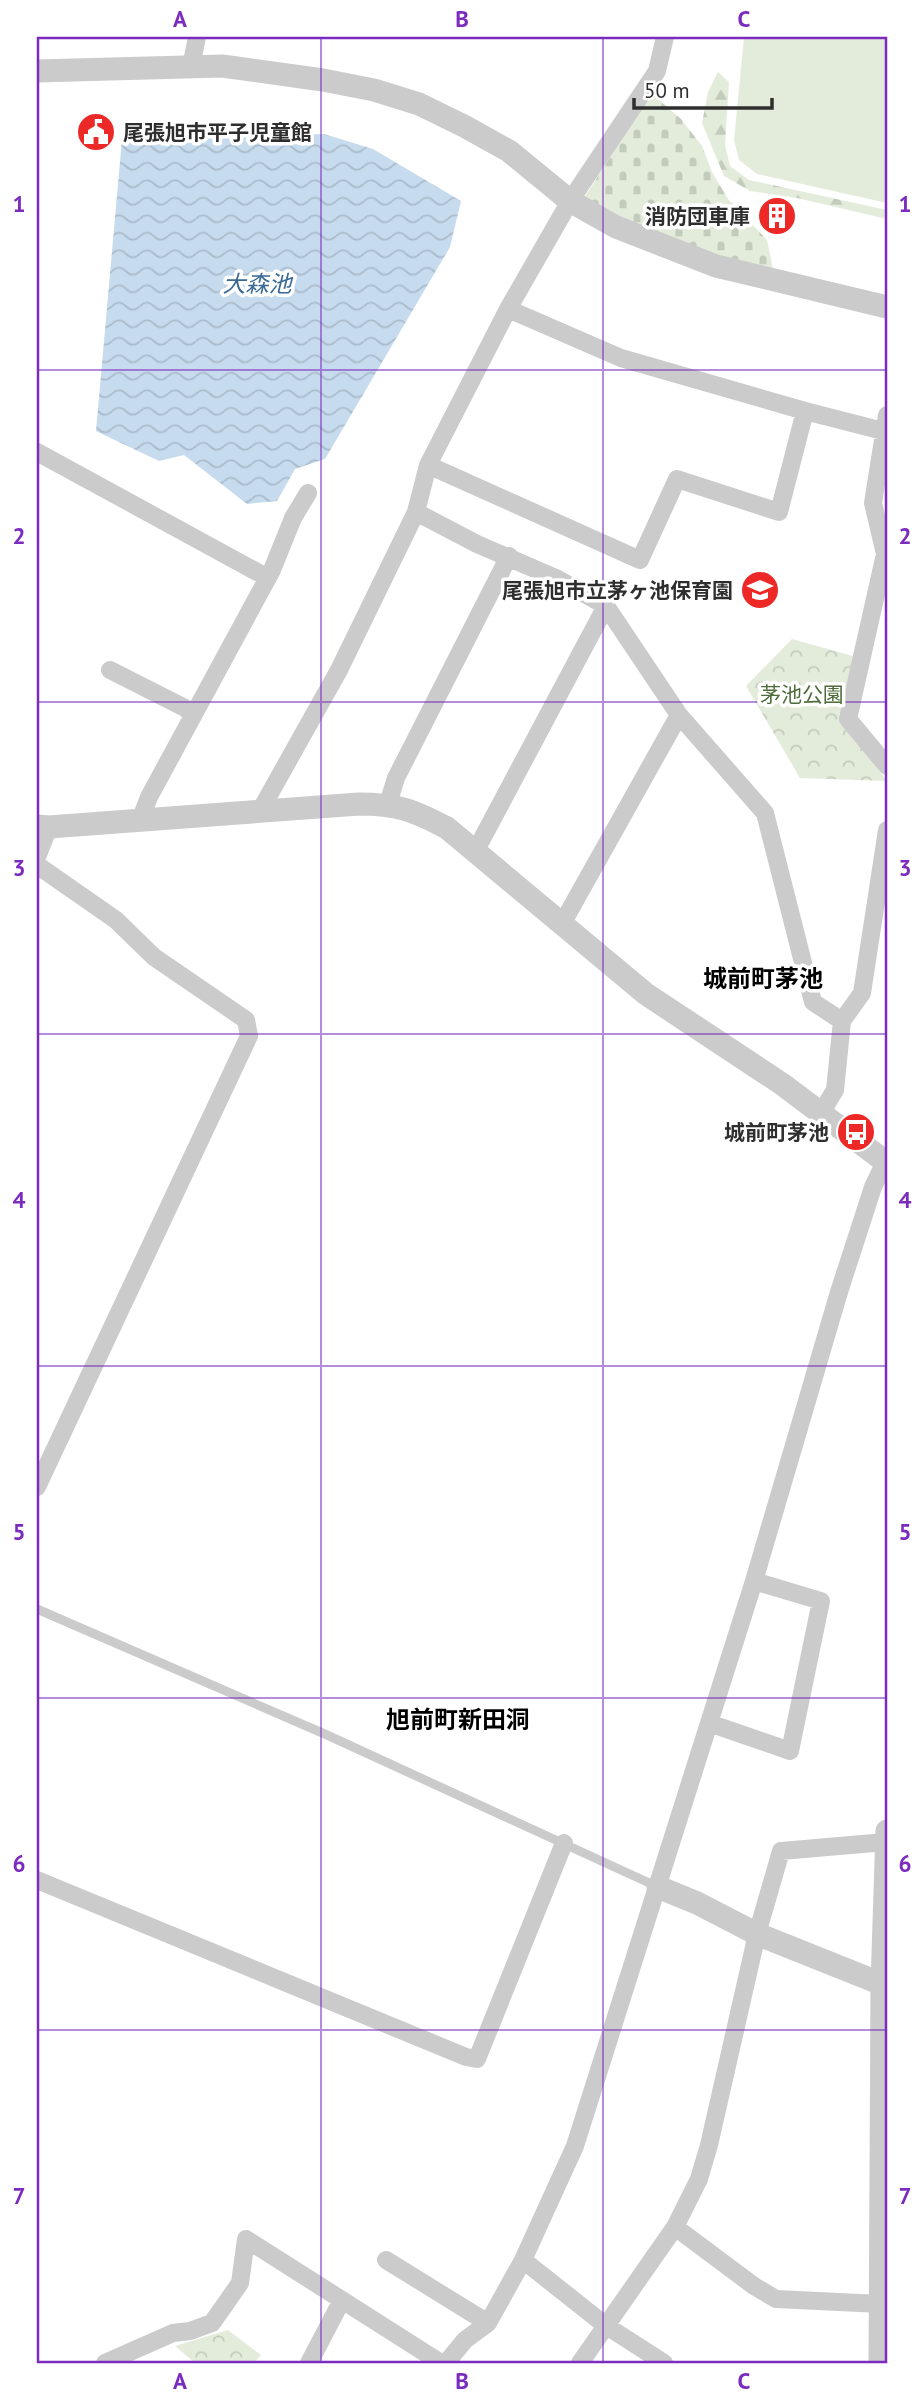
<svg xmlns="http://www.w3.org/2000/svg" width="924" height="2400" viewBox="0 0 924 2400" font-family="'PT Sans','Noto Sans JP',sans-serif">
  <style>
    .forest { fill: url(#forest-firs) }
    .cemetery { fill: url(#cemetery-stones) }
    .park { fill: url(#park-crowns) }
    .pitch { fill: #e3ecdb }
    .water { fill: url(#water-waves) }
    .building { fill: url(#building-hatch) }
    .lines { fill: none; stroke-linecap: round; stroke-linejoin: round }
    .service { stroke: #cbcbcb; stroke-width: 9 }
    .minor { stroke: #cbcbcb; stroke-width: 18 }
    .tertiary { stroke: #cbcbcb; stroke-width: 23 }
    .grid { fill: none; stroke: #7b2cbf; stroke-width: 2; stroke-opacity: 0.55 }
    .labels { text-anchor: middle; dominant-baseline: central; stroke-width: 7; stroke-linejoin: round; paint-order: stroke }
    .poi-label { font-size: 21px; font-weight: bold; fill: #2e2e2e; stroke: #fff; text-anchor: end }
    .park-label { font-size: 21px; fill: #4d6c39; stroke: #fff }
    .water-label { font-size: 23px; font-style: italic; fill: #386994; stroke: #fff }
    .quarter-label { font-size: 24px; font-weight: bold; fill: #000; stroke: #fff }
    .neatline { fill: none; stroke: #7b2cbf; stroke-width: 2.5 }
    .grid-label { font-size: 23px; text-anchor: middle; font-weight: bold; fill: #7b2cbf }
  </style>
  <defs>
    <pattern id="forest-firs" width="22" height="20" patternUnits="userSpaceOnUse" patternTransform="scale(1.75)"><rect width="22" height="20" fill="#e3ecdb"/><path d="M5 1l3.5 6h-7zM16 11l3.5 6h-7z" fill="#c3cbbc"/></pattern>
    <pattern id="cemetery-stones" width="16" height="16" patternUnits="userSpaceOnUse" patternTransform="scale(1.75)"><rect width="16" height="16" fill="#e3ecdb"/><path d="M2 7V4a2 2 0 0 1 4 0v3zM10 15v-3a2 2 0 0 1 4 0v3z" fill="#c3cbbc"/></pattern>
    <pattern id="park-crowns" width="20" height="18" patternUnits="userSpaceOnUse" patternTransform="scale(1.75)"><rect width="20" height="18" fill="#e3ecdb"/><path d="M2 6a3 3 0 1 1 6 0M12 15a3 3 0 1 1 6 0" fill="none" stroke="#c3cbbc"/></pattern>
    <pattern id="water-waves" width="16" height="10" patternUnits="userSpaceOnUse" patternTransform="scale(1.75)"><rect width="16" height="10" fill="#c6dbed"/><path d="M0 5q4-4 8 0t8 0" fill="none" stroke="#aabccc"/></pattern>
    <pattern id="building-hatch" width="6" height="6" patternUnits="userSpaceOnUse" patternTransform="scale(1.75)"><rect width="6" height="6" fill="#151515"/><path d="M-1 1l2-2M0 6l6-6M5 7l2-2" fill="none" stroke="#2f2f2f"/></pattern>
  </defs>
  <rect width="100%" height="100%" fill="#fff"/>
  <!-- forest -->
  <path class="forest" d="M 718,72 L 729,82 L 725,145 L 730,166 L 749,180 L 887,210 L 887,219 L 797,198 L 750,191 L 724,176 L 702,123 L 708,92 Z"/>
  <!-- cemetery -->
  <path class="cemetery" d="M 651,93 L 681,119 L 702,146 L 712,172 L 728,199 L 767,240 L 773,269 C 707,257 643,230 584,198 Z"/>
  <!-- park -->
  <path class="park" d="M 792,639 L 856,657 L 843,724 L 887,781 L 800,778 L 746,686 Z
    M 228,2330 L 261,2355 L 254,2363 L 195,2363 L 175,2346 Z"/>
  <!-- pitch -->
  <path class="pitch" d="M 744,37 L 887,37 L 887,203 L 757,174 L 739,160 L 734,140 Z"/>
  <!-- water -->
  <path class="water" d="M 324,134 L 373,149 L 461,201 L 450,247 L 325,459 L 295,469 L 277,501 L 247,504 L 184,455 L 159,461 L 96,431 L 122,139 Z"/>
  <!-- building -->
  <path class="building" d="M 767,203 L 792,209 L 787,230 L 762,224 Z"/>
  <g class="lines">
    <!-- service -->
    <path class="service" d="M 37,1609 L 327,1735 L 658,1887"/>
    <!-- minor -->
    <path class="minor" d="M 191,67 L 197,37
      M 508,309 L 621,358 L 805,411 L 887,432
      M 887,415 L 873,503 L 885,554 L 848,719 L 887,766
      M 37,452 L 268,578
      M 428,465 L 640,560 L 677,479 L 779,512 L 805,411
      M 416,512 L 477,544 L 558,579 L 606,606 L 679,715 L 765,813 L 813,1002 L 842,1021
      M 110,670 L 185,708 L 193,715
      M 388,804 L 396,778 L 509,556
      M 260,811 L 339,670 L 416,512 L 428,465 L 508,309 L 570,201 L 657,71 L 665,37
      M 144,820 L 144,810 L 149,797 L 272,570 L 293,518 L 308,493
      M 475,852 L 606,606
      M 37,857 L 49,827
      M 37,865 L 116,920 L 154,957 L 246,1020 L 249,1036 L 37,1487
      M 562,924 L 679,715
      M 821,1113 L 835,1090 L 842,1021 L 862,993 L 887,830
      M 709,1723 L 790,1751 L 821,1601 L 754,1581
      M 37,1880 L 466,2057 L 477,2059 L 564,1843
      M 675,2227 L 754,2286 L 776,2299 L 881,2304
      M 386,2260 L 488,2323
      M 523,2260 L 605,2325 L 664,2363
      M 105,2363 L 173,2333 L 190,2331 L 212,2323 L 240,2283 L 246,2239 L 441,2363
      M 309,2363 L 342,2300
      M 446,2363 L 465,2340 L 488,2323 L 523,2260 L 575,2146 L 754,1581 L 839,1292 L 873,1187 L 885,1162
      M 580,2363 L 675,2227 L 699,2179 L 709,2145 L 757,1934 L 781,1851 L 886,1842"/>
    <!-- tertiary -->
    <path class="tertiary" d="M 37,71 L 222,66 L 323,80 L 374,90 L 419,104 L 464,126 L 509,151 L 570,201 L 616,227 L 716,266 L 887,307
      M 37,826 L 49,827 L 359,804 C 397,804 413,810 447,828 L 646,994 L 782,1084 L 887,1163
      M 658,1887 L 697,1903 L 757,1934 L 887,1986
      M 880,2363 L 882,1984 L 887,1831"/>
  </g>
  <!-- grid -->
  <path class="grid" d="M 321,37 L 321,2363M 603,37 L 603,2363M 37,370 L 887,370M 37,702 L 887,702M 37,1034 L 887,1034M 37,1366 L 887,1366M 37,1698 L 887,1698M 37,2030 L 887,2030"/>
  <!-- icons -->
  <defs>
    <symbol id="civic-disc" viewBox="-11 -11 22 22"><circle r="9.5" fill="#ed2928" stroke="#fff"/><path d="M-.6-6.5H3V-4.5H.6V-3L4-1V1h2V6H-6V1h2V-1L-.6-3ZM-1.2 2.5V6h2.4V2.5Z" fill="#fff"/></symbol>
    <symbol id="building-disc" viewBox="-11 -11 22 22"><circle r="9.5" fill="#ed2928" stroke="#fff"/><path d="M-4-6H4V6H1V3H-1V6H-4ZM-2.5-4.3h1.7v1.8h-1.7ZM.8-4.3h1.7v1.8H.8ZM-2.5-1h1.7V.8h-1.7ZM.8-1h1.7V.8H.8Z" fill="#fff"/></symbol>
    <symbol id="school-disc" viewBox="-11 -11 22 22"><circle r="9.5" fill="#ed2928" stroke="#fff"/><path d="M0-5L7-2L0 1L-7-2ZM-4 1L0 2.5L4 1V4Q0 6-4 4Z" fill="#fff"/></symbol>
    <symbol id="bus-disc" viewBox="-11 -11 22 22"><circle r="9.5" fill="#ed2928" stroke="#fff"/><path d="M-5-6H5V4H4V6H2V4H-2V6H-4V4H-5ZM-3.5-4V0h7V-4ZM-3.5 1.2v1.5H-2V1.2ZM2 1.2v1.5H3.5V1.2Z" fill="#fff"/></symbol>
  </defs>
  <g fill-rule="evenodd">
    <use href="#civic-disc" x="74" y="110" width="44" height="44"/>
    <use href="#building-disc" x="755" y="194" width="44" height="44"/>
    <use href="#school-disc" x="738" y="568" width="44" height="44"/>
    <use href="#bus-disc" x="834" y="1110" width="44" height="44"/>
  </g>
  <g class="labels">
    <!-- poi labels -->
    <g class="poi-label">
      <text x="123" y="132" text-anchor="start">尾張旭市平子児童館</text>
      <text x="750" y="216">消防団車庫</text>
      <text x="733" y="590">尾張旭市立茅ヶ池保育園</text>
      <text x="829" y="1132">城前町茅池</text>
    </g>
    <!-- park labels -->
    <g class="park-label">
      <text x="802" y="694">茅池公園</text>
    </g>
    <!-- water labels -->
    <g class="water-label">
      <text x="257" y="283">大森池</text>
    </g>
    <!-- quarter labels -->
    <g class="quarter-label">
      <text x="763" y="978">城前町茅池</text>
      <text x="458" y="1719">旭前町新田洞</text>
    </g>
  </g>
  <!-- border -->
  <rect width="924" height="2400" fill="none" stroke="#ffffff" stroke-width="77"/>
  <!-- scale -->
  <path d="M634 98v10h138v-10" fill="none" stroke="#2e2e2e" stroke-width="3.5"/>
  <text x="644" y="98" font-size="21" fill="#2e2e2e" stroke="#ffffff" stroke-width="5" paint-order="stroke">50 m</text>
  <rect x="38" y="38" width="848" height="2324" class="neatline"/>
  <g class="grid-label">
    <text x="180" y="27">A</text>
    <text x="462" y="27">B</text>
    <text x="744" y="27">C</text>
    <text x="19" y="212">1</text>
    <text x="905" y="212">1</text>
    <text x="19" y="544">2</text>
    <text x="905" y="544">2</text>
    <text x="19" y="876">3</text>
    <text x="905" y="876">3</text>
    <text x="19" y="1208">4</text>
    <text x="905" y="1208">4</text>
    <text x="19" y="1540">5</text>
    <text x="905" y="1540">5</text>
    <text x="19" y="1872">6</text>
    <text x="905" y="1872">6</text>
    <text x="19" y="2204">7</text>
    <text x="905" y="2204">7</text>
    <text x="180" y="2389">A</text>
    <text x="462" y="2389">B</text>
    <text x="744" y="2389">C</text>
  </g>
</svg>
